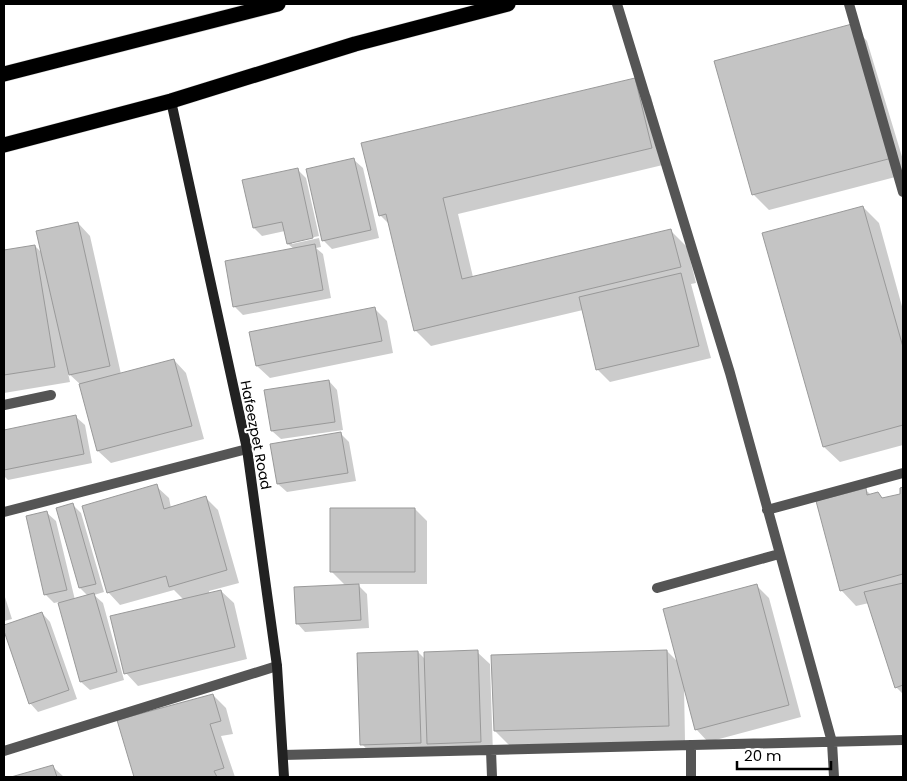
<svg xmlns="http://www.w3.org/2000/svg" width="907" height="781" viewBox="0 0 907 781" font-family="Poppins,sans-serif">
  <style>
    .shadow { fill: #0003 }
    .building { fill: #c4c4c4; stroke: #999 }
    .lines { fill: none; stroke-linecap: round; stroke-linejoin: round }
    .highway-casing { stroke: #dbdbdb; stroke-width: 16 }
    .street { stroke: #555; stroke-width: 10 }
    .secondary { stroke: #222; stroke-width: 10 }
    .highway { stroke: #000; stroke-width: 15 }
    .labels { text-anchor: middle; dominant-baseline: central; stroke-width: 4; stroke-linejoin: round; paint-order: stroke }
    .street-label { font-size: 14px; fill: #000; stroke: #fff }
  </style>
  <rect width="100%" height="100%" fill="#fff"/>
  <!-- shadow -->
  <path class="shadow" d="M 852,25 L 867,41 L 903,160 L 903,175 L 769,210 L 754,195 L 715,62 Z
    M 635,80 L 651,96 L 667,164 L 458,214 L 473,277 L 671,231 L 687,247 L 696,283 L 691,284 L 711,358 L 610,382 L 597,369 L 583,310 L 431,346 L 415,330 L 389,224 L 380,215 Z
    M 354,160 L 363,168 L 379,238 L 332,249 L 323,240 Z
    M 297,169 L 306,178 L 319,236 L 292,242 L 292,244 L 319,238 L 321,247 L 316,248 L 323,254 L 331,298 L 243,315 L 234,306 L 294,249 L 288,244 L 285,231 L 262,236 L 254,228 Z
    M 863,207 L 879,223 L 903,310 L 903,445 L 840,462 L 824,447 Z
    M 78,223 L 90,236 L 121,374 L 174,360 L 186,373 L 204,439 L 111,463 L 98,451 L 81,385 L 68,373 L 70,382 L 4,393 L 4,251 L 35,246 L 43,254 Z
    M 374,308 L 387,321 L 393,353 L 270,378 L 257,366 Z
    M 329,381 L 337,390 L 343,430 L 281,439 L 272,431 Z
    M 76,417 L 85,425 L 92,463 L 8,480 L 4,476 L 4,431 Z
    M 341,434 L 349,442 L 356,481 L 287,492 L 278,484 Z
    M 156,486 L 169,498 L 171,508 L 206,498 L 218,510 L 239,583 L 209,591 L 209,594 L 221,591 L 234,603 L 247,659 L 138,686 L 126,673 L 184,600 L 174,590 L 120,605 L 108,592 Z
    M 903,488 L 903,694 L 896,687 L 869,603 L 856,606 L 841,590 L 865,489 L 871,495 L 878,493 L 883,499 L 902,495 L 901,489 Z
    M 73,505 L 81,513 L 104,592 L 94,595 L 103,603 L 124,680 L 90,690 L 81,682 L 59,602 L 54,603 L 45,594 L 47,513 L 56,521 L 75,600 L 88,596 L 80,588 L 58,509 Z
    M 415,509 L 427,521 L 427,584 L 357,584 L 367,594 L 369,628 L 305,632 L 297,623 L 346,586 L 331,571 Z
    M 757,586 L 769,598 L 801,717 L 708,742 L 696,729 L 684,686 L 685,741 L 511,747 L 495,731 L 667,651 L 678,662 Z
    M 4,594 L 12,619 L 4,621 Z
    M 42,613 L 50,622 L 77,699 L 38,712 L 30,703 L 4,626 Z
    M 418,652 L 426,660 L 477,652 L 490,664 L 493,754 L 374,757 L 362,744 Z
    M 213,695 L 226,708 L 233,734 L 221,736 L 235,777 L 136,777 L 119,721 Z
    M 52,766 L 64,777 L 15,777 Z"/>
  <!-- building -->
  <path class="building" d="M 852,24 L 892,158 L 752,195 L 714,61 Z
    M 635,78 L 652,148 L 443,198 L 462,279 L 671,229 L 681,267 L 414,331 L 386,214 L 379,216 L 361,143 Z
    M 354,158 L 371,230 L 322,241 L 306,169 Z
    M 298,168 L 313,238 L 287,244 L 282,222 L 253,228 L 242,180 Z
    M 863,206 L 903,347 L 903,425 L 823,447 L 762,233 Z
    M 78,222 L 110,366 L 69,375 L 36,231 Z
    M 315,244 L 323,290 L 233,307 L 225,261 Z
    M 35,245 L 55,367 L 4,375 L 4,250 Z
    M 681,273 L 699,346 L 596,370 L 579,297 Z
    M 375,307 L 382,341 L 256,366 L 249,332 Z
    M 174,359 L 192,426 L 97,451 L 79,384 Z
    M 329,380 L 335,422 L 271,431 L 264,390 Z
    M 76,415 L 84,454 L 4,470 L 4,430 Z
    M 341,432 L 348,473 L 277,484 L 270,444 Z
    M 157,484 L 164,509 L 206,496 L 227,570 L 169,587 L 166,576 L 107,593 L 82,506 Z
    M 903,487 L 903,574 L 840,591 L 816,501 L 866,488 L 867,495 L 878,492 L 882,498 L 900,494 L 900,488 Z
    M 73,503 L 96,584 L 79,588 L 56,508 Z
    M 330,508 L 415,508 L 415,572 L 330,572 Z
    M 47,511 L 67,590 L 44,595 L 26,516 Z
    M 903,583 L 903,685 L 895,688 L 864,592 Z
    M 359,584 L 361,620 L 296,624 L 294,587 Z
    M 757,584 L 789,705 L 695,730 L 663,609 Z
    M 221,590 L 235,647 L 124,674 L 110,616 Z
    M 94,593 L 117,672 L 80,682 L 58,603 Z
    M 42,612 L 69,690 L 29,704 L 4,631 L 4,625 Z
    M 478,650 L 481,742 L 427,744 L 424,652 Z
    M 667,650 L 669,726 L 494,731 L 491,655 Z
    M 418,651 L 421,743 L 360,745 L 357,653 Z
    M 213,694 L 221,721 L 210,724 L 224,768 L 214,771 L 217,777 L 134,777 L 117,720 Z
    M 53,765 L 57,777 L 11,777 Z"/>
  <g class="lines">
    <defs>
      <path id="highway" d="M 4,74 L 278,4
        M 4,145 L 171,101 L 355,44 L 508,4"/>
    </defs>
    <!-- highway casing -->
    <use href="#highway" class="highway-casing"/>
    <!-- street -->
    <path class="street" d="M 617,4 L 730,373 L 832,742 L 834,777
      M 849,4 L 903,192
      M 4,405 L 51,395
      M 767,510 L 903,473
      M 4,512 L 247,449
      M 657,588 L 779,554
      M 691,745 L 691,777
      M 491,750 L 492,777
      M 4,751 L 277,666
      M 283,755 L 903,740"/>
    <!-- secondary -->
    <path class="secondary" d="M 171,101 L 247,449 L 277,666 L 284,777"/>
    <!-- highway -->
    <use href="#highway" class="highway"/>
  </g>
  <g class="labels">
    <!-- street labels -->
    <g class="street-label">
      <text transform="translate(256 435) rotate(79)">Hafeezpet Road</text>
    </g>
  </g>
  <!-- border -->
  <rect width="907" height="781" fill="none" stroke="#000000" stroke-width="10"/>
  <!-- scale -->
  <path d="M737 761v8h94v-8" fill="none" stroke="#000000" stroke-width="2.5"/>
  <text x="744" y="761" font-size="15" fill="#000000" stroke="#ffffff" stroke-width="4" paint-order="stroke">20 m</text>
</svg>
